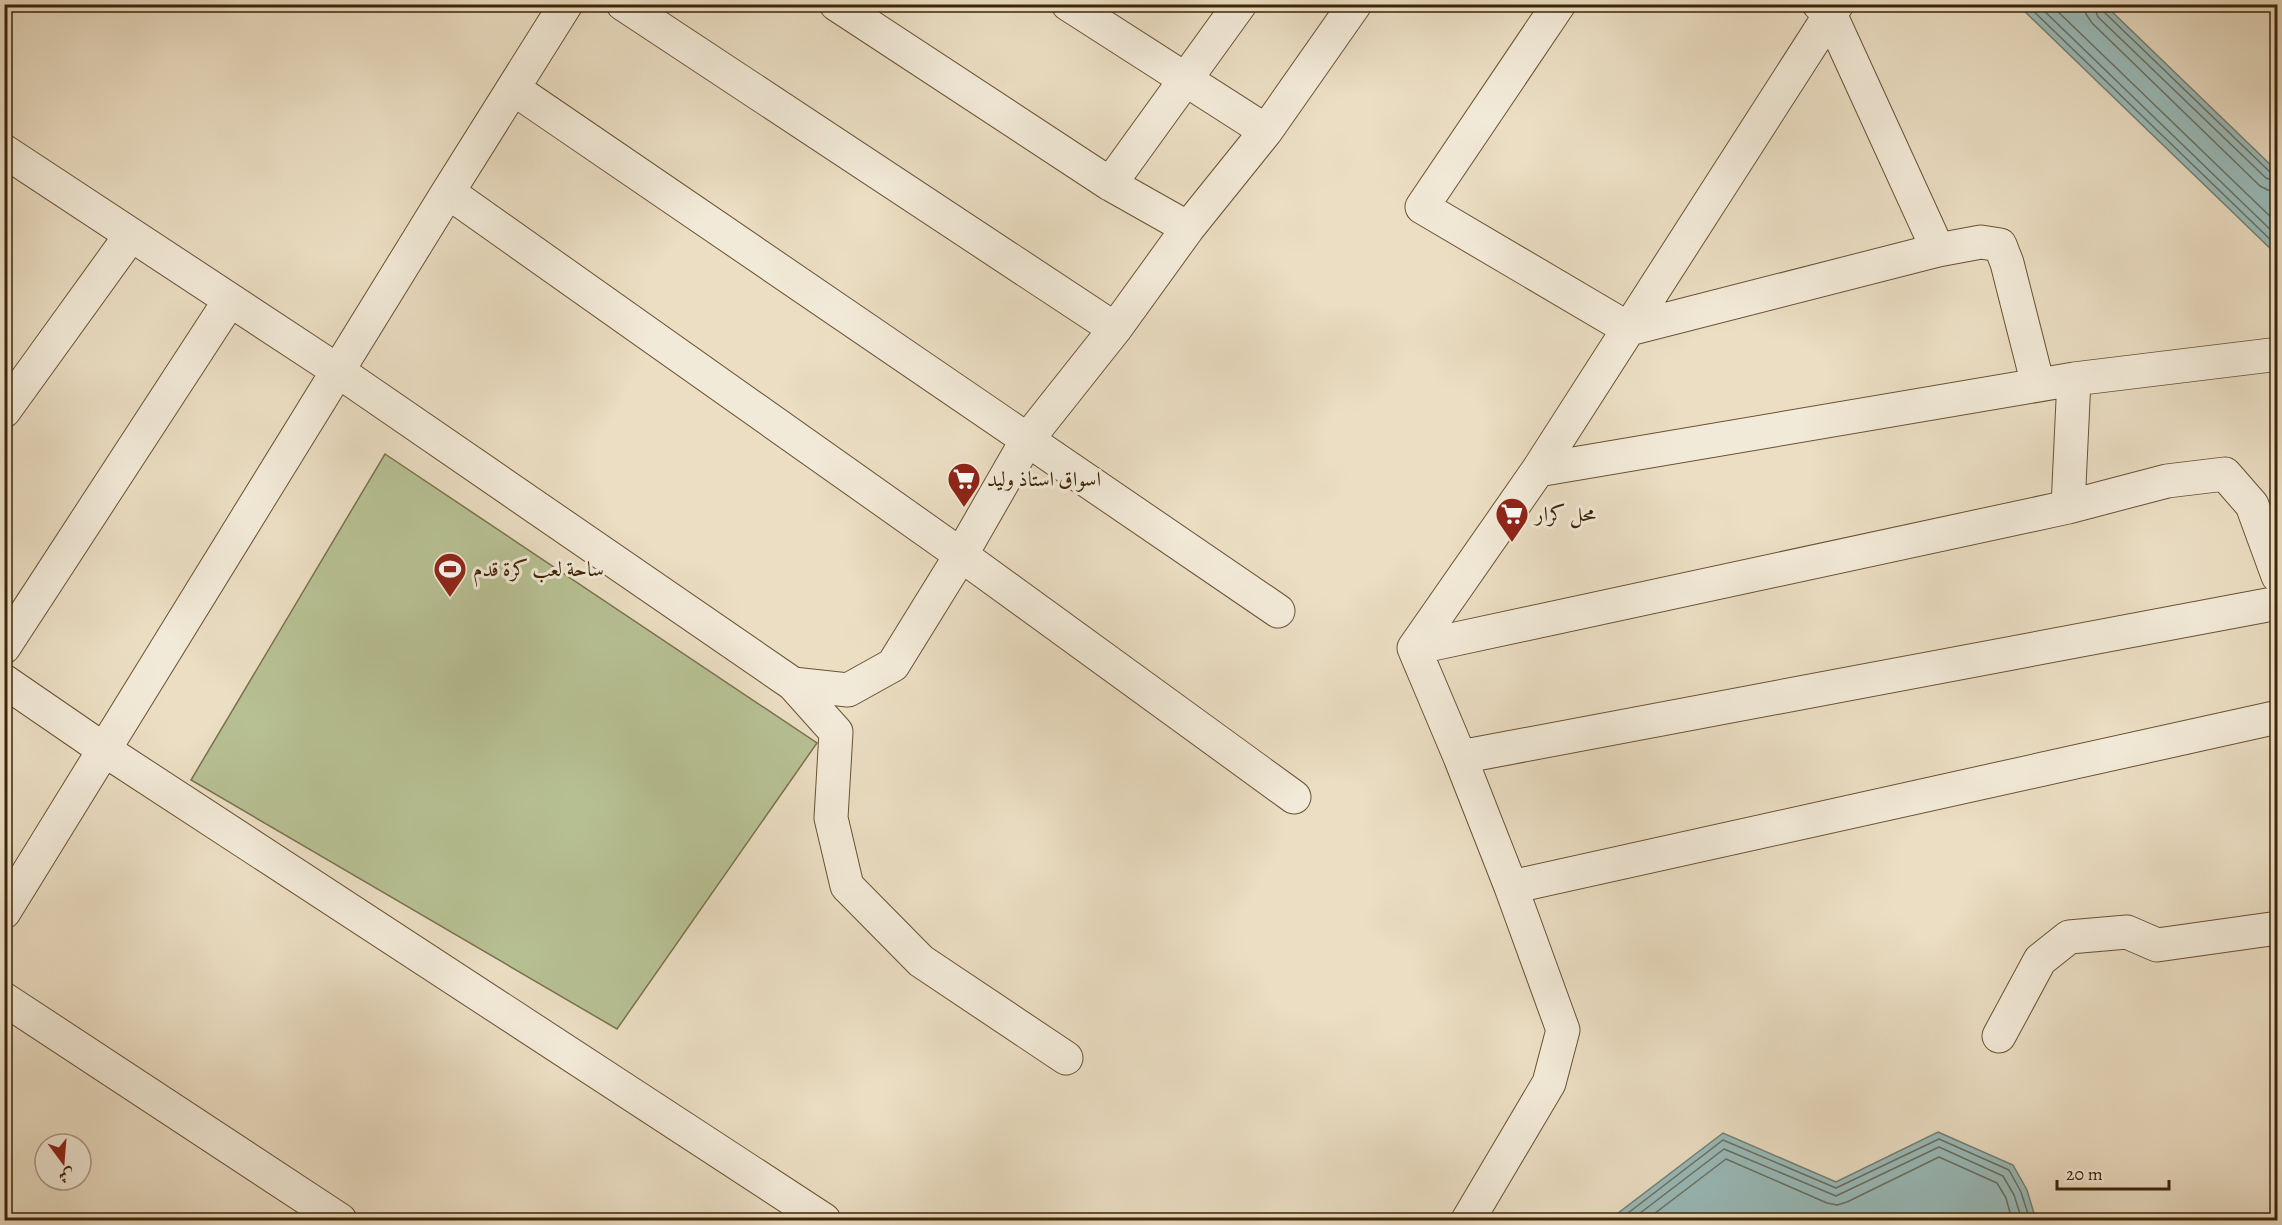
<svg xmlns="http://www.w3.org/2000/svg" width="2282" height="1225" viewBox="0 0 2282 1225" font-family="Alegreya,Amiri,serif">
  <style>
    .green { fill: #b7c194; stroke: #7a724c; stroke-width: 1.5 }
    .water { fill: #99bbba; stroke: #757f72; stroke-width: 1.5 }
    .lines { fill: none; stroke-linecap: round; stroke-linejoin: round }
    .shore { stroke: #6c7060; stroke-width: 1.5 }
    .minor-casing { stroke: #695234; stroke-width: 35 }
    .minor { stroke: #f2ead8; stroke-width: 33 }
    .labels { text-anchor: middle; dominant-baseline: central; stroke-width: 6; stroke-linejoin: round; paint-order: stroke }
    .poi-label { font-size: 21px; fill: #3e2405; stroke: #f2ead8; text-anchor: start }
  </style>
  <rect width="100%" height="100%" fill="#ebdec3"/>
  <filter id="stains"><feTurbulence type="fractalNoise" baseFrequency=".00333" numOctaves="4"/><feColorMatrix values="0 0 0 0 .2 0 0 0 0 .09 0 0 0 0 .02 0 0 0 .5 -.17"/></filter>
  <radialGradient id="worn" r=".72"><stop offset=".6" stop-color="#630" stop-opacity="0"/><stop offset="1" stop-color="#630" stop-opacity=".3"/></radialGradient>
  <!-- green -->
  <path class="green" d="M 385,454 L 817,743 L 617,1029 L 191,780 Z"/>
  <!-- water -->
  <path class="water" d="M 2018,5 L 2105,5 L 2277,171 L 2277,255 Z
    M 1938,1132 L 2013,1165 L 2027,1190 L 2036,1220 L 1609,1220 L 1723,1133 L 1836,1182 Z"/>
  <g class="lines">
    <!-- shore -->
    <path class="shore" d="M 2026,4 L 2278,247
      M 2037,4 L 2278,237
      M 2050,4 L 2278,224
      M 2084,4 L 2086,14 L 2092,23 L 2260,186 L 2268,190 L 2278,191
      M 2093,4 L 2098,17 L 2266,178 L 2278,182
      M 2101,4 L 2103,11 L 2271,173 L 2278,175
      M 1619,1220 L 1723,1140 L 1836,1188 L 1939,1139 L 2009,1170 L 2021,1192 L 2030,1220
      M 1631,1220 L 1724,1149 L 1836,1196 L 1939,1147 L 2003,1176 L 2014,1195 L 2022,1220
      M 1646,1220 L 1726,1159 L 1827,1203 L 1837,1205 L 1847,1202 L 1939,1157 L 1997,1183 L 2006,1198 L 2012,1220"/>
    <defs>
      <path id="minor" d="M 623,4 L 1115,329
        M 836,4 L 1110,184 L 1188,228
        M 1068,4 L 1266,131
        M 1559,4 L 1422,207 L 1629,329 L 1938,250 L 1981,242 L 2000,245 L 2007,263 L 2038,385
        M 1819,4 L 1831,16 L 1938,250
        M 514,89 L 1278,611
        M 4,151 L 338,371 L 793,684 L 836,732 L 831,818 L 847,886 L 921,961 L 1066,1058
        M 1110,184 L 1240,4
        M 448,192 L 961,555 L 1294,797
        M 4,411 L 131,235
        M 1538,470 L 2074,379 L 2271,355
        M 2068,507 L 2074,379
        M 4,647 L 230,300
        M 1414,648 L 2068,507 L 2167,481 L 2225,474 L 2252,505 L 2278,576
        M 1414,648 L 1538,470 L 1837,4
        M 1414,648 L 1460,757 L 1511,887 L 1563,1030 L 1549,1083 L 1468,1220
        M 4,681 L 103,749 L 824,1220
        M 793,684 L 848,690 L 893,665 L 961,555 L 1027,440 L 1115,329 L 1188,228 L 1266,131 L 1355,4
        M 1460,757 L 2278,603
        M 1511,887 L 2278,717
        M 4,912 L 448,192 L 566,4
        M 4,999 L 340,1220
        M 1999,1036 L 2040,960 L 2069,937 L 2127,932 L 2157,945 L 2278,928"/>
    </defs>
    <!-- minor casing -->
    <use href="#minor" class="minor-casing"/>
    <!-- minor -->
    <use href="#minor" class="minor"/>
  </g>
  <!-- icons -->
  <defs>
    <symbol id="supermarket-pin" viewBox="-11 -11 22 30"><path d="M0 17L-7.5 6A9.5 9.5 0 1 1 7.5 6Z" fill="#8f2418" stroke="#f2ead8"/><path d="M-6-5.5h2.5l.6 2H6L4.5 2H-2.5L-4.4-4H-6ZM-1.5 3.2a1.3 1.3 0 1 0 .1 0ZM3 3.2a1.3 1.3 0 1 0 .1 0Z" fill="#fff"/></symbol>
    <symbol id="stadium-pin" viewBox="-11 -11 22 30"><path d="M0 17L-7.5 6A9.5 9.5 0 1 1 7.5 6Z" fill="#8f2418" stroke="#f2ead8"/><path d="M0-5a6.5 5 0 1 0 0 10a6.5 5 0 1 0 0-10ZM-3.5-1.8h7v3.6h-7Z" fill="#fff"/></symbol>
  </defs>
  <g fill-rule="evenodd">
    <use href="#supermarket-pin" x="945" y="460" width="38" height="52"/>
    <use href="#supermarket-pin" x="1493" y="495" width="38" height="52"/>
    <use href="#stadium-pin" x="431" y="550" width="38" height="52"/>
  </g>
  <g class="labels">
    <!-- poi labels -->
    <g class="poi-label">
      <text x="987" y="479">اسواق استاذ وليد</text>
      <text x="1535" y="514">محل كرار</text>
      <text x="473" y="569">ساحة لعب كرة قدم</text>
    </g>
  </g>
  <!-- margin -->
  <rect width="2282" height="1225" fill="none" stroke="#ebdec3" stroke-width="24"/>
  <rect x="6" y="6" width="2270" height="1213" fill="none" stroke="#3e2405" stroke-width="3"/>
  <rect x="12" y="12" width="2258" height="1201" fill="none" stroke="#3e2405" stroke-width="1.5"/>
  <!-- north arrow -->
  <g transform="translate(63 1162) rotate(164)"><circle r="28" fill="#f2ead8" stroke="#aa9b84" stroke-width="1.5"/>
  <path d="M0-4.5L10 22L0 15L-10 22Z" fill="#8f2418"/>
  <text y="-9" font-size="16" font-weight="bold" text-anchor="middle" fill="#3e2405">ش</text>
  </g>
  <!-- scale -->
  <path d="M2057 1180v9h112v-9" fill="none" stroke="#3e2405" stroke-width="3"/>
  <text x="2066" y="1180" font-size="18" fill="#3e2405" stroke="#f2ead8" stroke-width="4.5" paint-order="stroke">20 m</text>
  <rect width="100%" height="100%" filter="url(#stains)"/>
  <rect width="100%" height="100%" fill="url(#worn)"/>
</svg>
